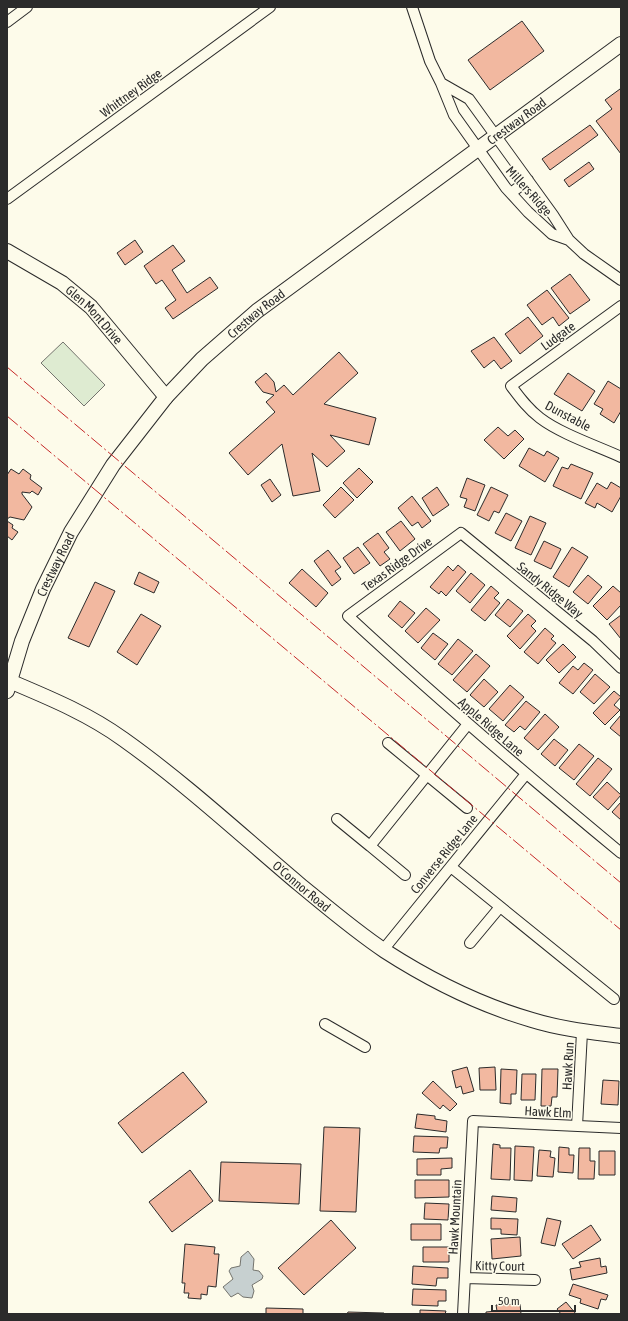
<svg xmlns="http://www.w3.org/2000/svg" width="628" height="1321" viewBox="0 0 628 1321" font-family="'Asap Condensed',sans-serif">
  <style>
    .green { fill: #deebd1; stroke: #74746e }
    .water { fill: #c7d0d0; stroke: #74746e }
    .building { fill: #f2b8a0; stroke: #2b2b2b }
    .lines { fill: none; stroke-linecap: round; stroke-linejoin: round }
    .street-casing { stroke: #2b2b2b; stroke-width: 12 }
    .secondary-casing { stroke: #2b2b2b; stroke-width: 16 }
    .street { stroke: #fdfbea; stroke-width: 10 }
    .secondary { stroke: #fdfbea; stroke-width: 14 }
    .power { stroke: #c62828; stroke-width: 1; stroke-dasharray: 14 3 2 3; stroke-linecap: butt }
    .labels { text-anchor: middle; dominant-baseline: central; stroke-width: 3; stroke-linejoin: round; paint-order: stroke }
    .street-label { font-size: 13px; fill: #2b2b2b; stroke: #fdfbea }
  </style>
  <rect width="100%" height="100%" fill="#fdfbea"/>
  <!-- green -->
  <path class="green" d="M 63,342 L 105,385 L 84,406 L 41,363 Z"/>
  <!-- water -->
  <path class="water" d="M 248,1251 L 254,1259 L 253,1270 L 259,1271 L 263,1276 L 262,1279 L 252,1285 L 254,1291 L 252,1298 L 243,1297 L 238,1293 L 231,1297 L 223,1287 L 233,1279 L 229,1271 L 231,1268 L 240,1266 L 241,1257 Z"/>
  <!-- building -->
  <path class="building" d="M 522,21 L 544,51 L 490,90 L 468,60 Z
    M 620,89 L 621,91 L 621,154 L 596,121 L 612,109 L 605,100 Z
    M 590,125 L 598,135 L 550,170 L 542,159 Z
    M 589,162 L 594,169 L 569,187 L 564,180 Z
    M 135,240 L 143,252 L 125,265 L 117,253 Z
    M 173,245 L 185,261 L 172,270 L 187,293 L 210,277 L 218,288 L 173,319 L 165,308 L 176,300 L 162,280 L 156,284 L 144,266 Z
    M 570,274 L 590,300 L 570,314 L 551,288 Z
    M 547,290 L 569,318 L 559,326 L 553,317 L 542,325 L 527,305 Z
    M 528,317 L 543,336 L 520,354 L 505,334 Z
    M 494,337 L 512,361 L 501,369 L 494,360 L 484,368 L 471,351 Z
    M 339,352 L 358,373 L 324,404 L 376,418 L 369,445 L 330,435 L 345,451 L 327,467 L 312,453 L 320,491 L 293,496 L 282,444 L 248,475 L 229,453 L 275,412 L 266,402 L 274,395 L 263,392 L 255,382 L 266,373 L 274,382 L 276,392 L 284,385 L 293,395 Z
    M 568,373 L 595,391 L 582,411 L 554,394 Z
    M 608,381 L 621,389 L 621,411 L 614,423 L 600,414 L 603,409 L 594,404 Z
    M 498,427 L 508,436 L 515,430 L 524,439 L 504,459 L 484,440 Z
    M 529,448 L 544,456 L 547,451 L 559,458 L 545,482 L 519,466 Z
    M 571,464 L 593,473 L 581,499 L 553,486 L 562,467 L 568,469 Z
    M 359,468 L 373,482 L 357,498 L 343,483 Z
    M 11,469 L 19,474 L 23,469 L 31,475 L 30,479 L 42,488 L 38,495 L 32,491 L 30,493 L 22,492 L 22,494 L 32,507 L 24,520 L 10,517 L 7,519 L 7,475 Z
    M 467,478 L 485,485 L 475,511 L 464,507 L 467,499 L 460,497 Z
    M 270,479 L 281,495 L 272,502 L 261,485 Z
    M 611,482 L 621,488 L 621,496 L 612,512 L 597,503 L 595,508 L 585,503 L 597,483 L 607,489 Z
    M 341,487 L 354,500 L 335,518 L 323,505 Z
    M 437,487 L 449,505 L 433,516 L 422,498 Z
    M 491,487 L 508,495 L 499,513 L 494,511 L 489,521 L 477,515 Z
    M 412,496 L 431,521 L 422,528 L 418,522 L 412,526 L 398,508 Z
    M 506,513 L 522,521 L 511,541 L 495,533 Z
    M 530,516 L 546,523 L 531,555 L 515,548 Z
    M 7,521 L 13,525 L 12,528 L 18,532 L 12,540 L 7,536 Z
    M 401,521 L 415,539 L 400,551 L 386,532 Z
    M 378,533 L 389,548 L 384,552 L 390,559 L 380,566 L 363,544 Z
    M 544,541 L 561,549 L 551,569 L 534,561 Z
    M 358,547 L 370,563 L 354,574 L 343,558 Z
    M 572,547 L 588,557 L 569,587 L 553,577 Z
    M 328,550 L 341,567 L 335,571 L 341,579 L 332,586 L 314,561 Z
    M 458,565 L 466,572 L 446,596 L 441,591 L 439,594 L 430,587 L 448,566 L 453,571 Z
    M 302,569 L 328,593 L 316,607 L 289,583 Z
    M 139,572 L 159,582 L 154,593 L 134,584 Z
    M 471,573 L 485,585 L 470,603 L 456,591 Z
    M 588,575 L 602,587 L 588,604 L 573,592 Z
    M 95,582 L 115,591 L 89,647 L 68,638 Z
    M 491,586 L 499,593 L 494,598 L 500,603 L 485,621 L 471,610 Z
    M 613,586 L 621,593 L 621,605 L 607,620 L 593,606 Z
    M 508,599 L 523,611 L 510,627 L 495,615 Z
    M 400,601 L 415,613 L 402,628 L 388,616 Z
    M 426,608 L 440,620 L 418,643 L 405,631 Z
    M 141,614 L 161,626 L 137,665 L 117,652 Z
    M 528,614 L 536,621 L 531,626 L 536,631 L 520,649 L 507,636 Z
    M 621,615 L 621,639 L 609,624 Z
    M 545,628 L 554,636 L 551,639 L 556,643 L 538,664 L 524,652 Z
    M 433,633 L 448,644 L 435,660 L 421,648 Z
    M 458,639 L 473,651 L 452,675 L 438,664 Z
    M 563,644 L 576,657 L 559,673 L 546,660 Z
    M 476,654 L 490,666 L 467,692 L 453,680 Z
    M 584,663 L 593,670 L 573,694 L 559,683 L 573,666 L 578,670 Z
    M 595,674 L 610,687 L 594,704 L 580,692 Z
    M 484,679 L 498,692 L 484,707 L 470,695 Z
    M 510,685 L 524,697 L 503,721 L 489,709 Z
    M 614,691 L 621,697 L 614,705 L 620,710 L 605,725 L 593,713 Z
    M 526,701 L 540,712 L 525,730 L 520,726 L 514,732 L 505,725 Z
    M 545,714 L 559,727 L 538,750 L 524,738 Z
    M 621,715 L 621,737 L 610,728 Z
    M 554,739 L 568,750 L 555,766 L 541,754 Z
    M 579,744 L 594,756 L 574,780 L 559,768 Z
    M 598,758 L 612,769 L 590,796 L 576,784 Z
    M 607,782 L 621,795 L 608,810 L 593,797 Z
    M 621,802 L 621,820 L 612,812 Z
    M 467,1067 L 474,1091 L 463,1094 L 461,1086 L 456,1088 L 452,1071 Z
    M 495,1067 L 496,1090 L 480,1090 L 479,1068 Z
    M 501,1069 L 517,1070 L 516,1094 L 511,1094 L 511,1104 L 500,1103 Z
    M 542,1069 L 558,1069 L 557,1097 L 552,1097 L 551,1106 L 541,1106 Z
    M 183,1072 L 207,1102 L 142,1153 L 118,1123 Z
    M 522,1074 L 536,1074 L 535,1100 L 521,1100 Z
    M 603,1080 L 619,1081 L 618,1105 L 601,1104 Z
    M 433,1081 L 457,1104 L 450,1111 L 443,1105 L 440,1109 L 422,1093 Z
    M 417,1114 L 435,1116 L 435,1119 L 447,1121 L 446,1132 L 415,1128 Z
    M 324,1127 L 360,1128 L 356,1212 L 320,1211 Z
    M 414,1136 L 448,1137 L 447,1148 L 440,1148 L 439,1153 L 413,1152 Z
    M 493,1144 L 500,1145 L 500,1148 L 511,1148 L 510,1180 L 491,1179 Z
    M 515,1146 L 534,1147 L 532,1181 L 514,1180 Z
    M 559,1147 L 569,1148 L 569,1155 L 574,1155 L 573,1173 L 558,1172 Z
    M 579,1148 L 590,1148 L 590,1161 L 595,1161 L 594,1179 L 578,1179 Z
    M 539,1150 L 551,1151 L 550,1157 L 555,1158 L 553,1177 L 537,1176 Z
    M 599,1151 L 615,1151 L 615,1175 L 599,1175 Z
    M 452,1158 L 452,1168 L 441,1169 L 441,1175 L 417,1175 L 417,1159 Z
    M 221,1162 L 301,1164 L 299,1204 L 219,1201 Z
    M 190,1170 L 213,1201 L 172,1232 L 149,1202 Z
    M 415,1180 L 449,1180 L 449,1197 L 415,1198 Z
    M 492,1196 L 517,1198 L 516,1212 L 491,1210 Z
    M 425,1203 L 449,1204 L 448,1220 L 424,1219 Z
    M 491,1218 L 518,1219 L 517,1235 L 501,1234 L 501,1229 L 491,1229 Z
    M 547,1218 L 561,1221 L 555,1246 L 541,1243 Z
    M 331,1220 L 356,1248 L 304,1295 L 278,1268 Z
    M 411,1224 L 441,1224 L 441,1240 L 411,1240 Z
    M 591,1225 L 601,1240 L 573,1259 L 562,1244 Z
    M 520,1237 L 521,1256 L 492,1259 L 491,1239 Z
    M 185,1244 L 215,1247 L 214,1254 L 219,1254 L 216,1287 L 208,1286 L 207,1295 L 201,1294 L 201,1299 L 188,1298 L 189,1293 L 184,1293 L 185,1283 L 182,1283 Z
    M 423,1247 L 449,1247 L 449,1262 L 423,1262 Z
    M 600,1258 L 601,1267 L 606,1266 L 607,1273 L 572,1280 L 570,1269 L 581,1267 L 579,1262 Z
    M 413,1266 L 448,1268 L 448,1278 L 437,1278 L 436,1286 L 412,1284 Z
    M 573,1284 L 608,1295 L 606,1300 L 601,1299 L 598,1309 L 580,1303 L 581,1299 L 569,1295 Z
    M 413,1289 L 446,1290 L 446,1301 L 438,1301 L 438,1306 L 412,1305 Z
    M 566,1302 L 576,1314 L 561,1314 L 557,1309 Z
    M 520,1304 L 521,1314 L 486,1314 L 486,1312 L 497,1311 L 496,1305 Z
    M 266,1308 L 303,1309 L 303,1314 L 266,1314 Z
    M 420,1310 L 446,1311 L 445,1314 L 420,1314 Z
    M 348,1312 L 384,1313 L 384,1314 L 347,1314 Z"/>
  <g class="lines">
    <defs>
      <path id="street" d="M 412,7 L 430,61 L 441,83 L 454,115 L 506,188 L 528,212 L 552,234 L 569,240 L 553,215 L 469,99 L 441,83
        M 7,22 L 27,7
        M 511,193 L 528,180
        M 7,199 L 270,7
        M 569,240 L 584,254 L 621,280
        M 621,306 L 511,386 C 520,398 528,409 540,418 C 561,434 597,446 621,457
        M 621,668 L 593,641 L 461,533 L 348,616 C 436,698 528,776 621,853
        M 388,743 L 467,808
        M 337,819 L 370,846
        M 451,867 L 614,999
        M 405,875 L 370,846 L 468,724
        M 470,943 L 500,907
        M 383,950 L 526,774
        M 325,1024 L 365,1047
        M 577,1126 L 582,1032
        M 465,1278 L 535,1280
        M 463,1314 L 473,1121 L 621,1128"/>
      <g id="secondary">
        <path id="s1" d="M 7,251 L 62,283 L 91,307 L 166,397"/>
        <path id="s2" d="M 7,680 C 47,697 87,713 123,739 C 185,783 241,835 299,884 C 327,907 355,931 385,951 C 430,980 480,1005 532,1020 C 561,1029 591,1032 621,1036"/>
        <path id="s3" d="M 7,691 L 22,641 L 43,589 L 71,532 L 113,465 L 166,397 L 202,359 L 257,311 L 621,44"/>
      </g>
    </defs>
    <!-- street casing -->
    <use href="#street" class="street-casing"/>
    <!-- secondary casing -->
    <use href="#secondary" class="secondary-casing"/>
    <!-- street -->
    <use href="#street" class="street"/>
    <!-- secondary -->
    <use href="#secondary" class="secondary"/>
    <!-- power -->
    <path class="power" d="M 7,367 L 621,883
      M 7,416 L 621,930"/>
  </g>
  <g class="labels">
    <!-- street labels -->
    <g class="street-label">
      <text transform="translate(131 93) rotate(-36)">Whittney Ridge</text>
      <text stroke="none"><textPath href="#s3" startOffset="784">Crestway Road</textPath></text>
      <text transform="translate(529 191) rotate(48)">Millers Ridge</text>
      <text stroke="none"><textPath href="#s3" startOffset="460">Crestway Road</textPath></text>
      <text stroke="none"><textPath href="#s1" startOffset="109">Glen Mont Drive</textPath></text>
      <text transform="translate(558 336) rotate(-36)">Ludgate</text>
      <text transform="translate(568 416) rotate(28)">Dunstable</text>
      <text stroke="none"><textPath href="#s3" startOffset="136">Crestway Road</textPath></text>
      <text transform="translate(397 564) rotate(-36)">Texas Ridge Drive</text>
      <text transform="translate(550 590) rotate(39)">Sandy Ridge Way</text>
      <text transform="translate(491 727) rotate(41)">Apple Ridge Lane</text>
      <text transform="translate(444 854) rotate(-51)">Converse Ridge Lane</text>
      <text stroke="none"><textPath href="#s2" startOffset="362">O'Connor Road</textPath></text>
      <text transform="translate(568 1066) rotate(-87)">Hawk Run</text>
      <text transform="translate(548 1112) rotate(3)">Hawk Elm</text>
      <text transform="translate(455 1217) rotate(-87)">Hawk Mountain</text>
      <text transform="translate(500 1266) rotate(1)">Kitty Court</text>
    </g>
  </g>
  <!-- border -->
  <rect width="628" height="1321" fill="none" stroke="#2b2b2b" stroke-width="16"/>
  <!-- scale -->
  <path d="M492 1305v6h83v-6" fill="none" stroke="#2b2b2b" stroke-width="2"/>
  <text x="498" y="1305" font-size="12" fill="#2b2b2b" stroke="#fdfbea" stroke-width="3" paint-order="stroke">50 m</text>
</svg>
